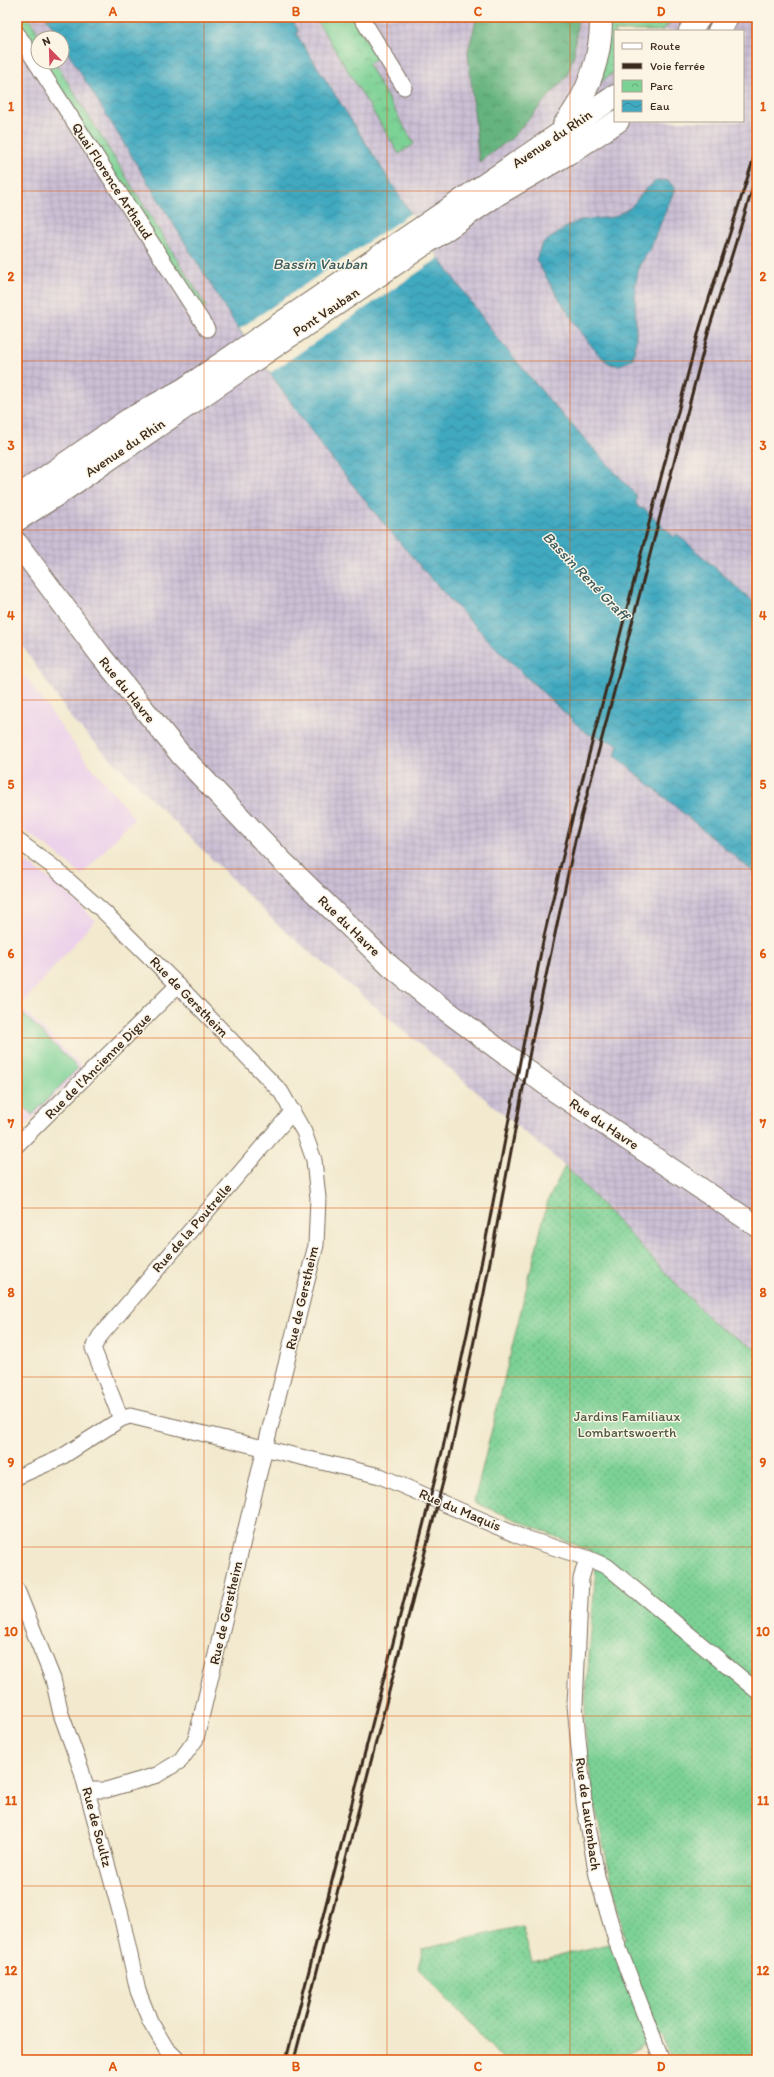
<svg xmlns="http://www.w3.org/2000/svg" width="774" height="2077" viewBox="0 0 774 2077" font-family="Itim,sans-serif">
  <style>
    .built { fill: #ecd1ea }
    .industrial { fill: url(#industrial-grid); fill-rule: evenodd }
    .grass { fill: url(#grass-dots); stroke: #5c7e5a }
    .forest { fill: url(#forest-crowns); stroke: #506e4e }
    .park { fill: url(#park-crowns); stroke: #5c7e5a }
    .pitch { fill: #7cd195; stroke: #5c7e5a }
    .water { fill: url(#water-waves); stroke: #3e6a6f }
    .pier { fill: #f2e9ce }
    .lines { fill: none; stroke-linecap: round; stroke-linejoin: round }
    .street-casing { stroke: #7b6d5c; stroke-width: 17 }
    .secondary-casing { stroke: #7b6d5c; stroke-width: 23 }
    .primary-casing { stroke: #7b6d5c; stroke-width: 24 }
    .street { stroke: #fff; stroke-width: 15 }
    .secondary { stroke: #fff; stroke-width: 21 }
    .primary { stroke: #fff; stroke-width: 22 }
    .rail { stroke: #3b2a1e; stroke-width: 3 }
    .grid { fill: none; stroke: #df570d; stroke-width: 1; stroke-opacity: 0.55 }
    .labels { text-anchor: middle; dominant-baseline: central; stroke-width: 3; stroke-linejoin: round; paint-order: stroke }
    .street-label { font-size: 14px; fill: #3b2a1e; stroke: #fcf5e5 }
    .park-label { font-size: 14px; fill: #4e5c42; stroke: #fcf5e5 }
    .water-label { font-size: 15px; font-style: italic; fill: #3d5d5f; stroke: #fcf5e5 }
    .neatline { fill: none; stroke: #df570d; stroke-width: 1.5 }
    .grid-label { font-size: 13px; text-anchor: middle; font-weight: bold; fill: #df570d }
  </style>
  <defs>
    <pattern id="industrial-grid" width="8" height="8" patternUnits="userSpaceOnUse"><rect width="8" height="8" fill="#cbbfd5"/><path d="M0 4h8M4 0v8" fill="none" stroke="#afa4b6"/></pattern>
    <pattern id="grass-dots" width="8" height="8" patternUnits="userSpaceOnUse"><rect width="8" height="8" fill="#7cd195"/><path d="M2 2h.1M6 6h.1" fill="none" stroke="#67aa79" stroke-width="1.8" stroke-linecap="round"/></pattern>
    <pattern id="forest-crowns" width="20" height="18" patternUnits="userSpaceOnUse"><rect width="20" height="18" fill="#65b37e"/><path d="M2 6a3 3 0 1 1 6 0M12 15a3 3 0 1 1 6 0" fill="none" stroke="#549267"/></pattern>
    <pattern id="park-crowns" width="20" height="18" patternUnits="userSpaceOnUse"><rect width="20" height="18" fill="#7cd195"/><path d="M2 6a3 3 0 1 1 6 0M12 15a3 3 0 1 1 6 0" fill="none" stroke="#67aa79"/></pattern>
    <pattern id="water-waves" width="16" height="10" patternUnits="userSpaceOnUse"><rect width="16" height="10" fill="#40a9c0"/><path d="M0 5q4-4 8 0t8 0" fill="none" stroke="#378a9b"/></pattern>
  </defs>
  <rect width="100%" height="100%" fill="#fcf5e5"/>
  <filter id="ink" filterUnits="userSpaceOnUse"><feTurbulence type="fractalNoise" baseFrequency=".025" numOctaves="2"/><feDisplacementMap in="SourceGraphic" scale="8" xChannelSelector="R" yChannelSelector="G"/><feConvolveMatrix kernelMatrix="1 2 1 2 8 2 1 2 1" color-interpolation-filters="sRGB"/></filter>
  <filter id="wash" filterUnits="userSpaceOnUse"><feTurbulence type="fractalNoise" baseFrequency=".012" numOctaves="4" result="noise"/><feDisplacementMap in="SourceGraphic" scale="16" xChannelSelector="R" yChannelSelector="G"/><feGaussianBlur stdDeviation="0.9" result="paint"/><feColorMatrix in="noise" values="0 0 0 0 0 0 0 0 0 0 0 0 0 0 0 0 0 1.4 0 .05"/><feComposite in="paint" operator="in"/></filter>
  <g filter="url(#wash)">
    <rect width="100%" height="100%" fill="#f2e9ce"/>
    <!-- built -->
    <path class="built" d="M 25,676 L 83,757 L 134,818 L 82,875 L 52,850 L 17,826 L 17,683 Z
      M 17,855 L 63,889 L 95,920 L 20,1006 L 83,1068 L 17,1134 Z"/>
    <!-- industrial -->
    <path class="industrial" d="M 17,17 L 757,17 L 757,1350 L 715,1325 L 565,1166 L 279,926 L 74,722 L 17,638 ZM 615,31 L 743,31 L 743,121 L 615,121 ZM 38,38 L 62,38 L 62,62 L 38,62 Z"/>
    <!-- grass -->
    <path class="grass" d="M 605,17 L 676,17 L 662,31 L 615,31 L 615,71 L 597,85 Z
      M 565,1166 L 715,1325 L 757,1350 L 757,2060 L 673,2060 L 668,2053 L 660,2034 L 620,2060 L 503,2060 L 418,1968 L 423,1949 L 522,1926 L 532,1962 L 625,1940 L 593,1798 L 584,1721 L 597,1554 L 474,1502 L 548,1200 Z"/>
    <!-- forest -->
    <path class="forest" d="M 477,17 L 578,17 L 574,55 L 567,76 L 512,138 L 479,162 L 468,51 Z"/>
    <!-- park -->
    <path class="park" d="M 17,17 L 28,17 L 41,38 L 38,38 L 38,57 L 17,23 Z
      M 315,17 L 352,17 L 377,58 L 368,64 L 414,144 L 399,154 Z
      M 41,62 L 55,62 L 206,306 L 198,311 Z"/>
    <!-- pitch -->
    <path class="pitch" d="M 17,1008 L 78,1068 L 32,1115 L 17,1099 Z"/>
    <!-- water -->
    <path class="water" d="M 46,17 L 290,17 L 298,30 L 297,35 L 439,258 L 498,339 L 551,402 L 637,496 L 636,503 L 639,508 L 645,509 L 674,537 L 677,534 L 757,605 L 757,875 L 615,756 L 618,744 L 586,733 L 502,654 L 452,602 L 392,534 L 324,449 L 235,324 L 62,43 L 62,38 L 59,38 Z
      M 657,180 L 669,181 L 675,189 L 649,251 L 639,266 L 635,288 L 636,338 L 633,358 C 625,363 620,367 611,364 C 594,359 545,277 536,259 L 542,244 L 571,224 L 581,220 L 614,217 L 631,207 L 645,190 Z"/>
    <!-- pier -->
    <path class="pier" d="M 411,213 L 439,258 L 270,373 L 239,329 Z"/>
  </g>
  <g filter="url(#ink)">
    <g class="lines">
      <defs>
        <path id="street" d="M 361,17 L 404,87
          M 17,33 L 207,329
          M 17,840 L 52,866 L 104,912 L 178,985 L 281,1092 L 304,1132 L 314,1160 L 318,1198 L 316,1245 L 265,1448 L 196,1739 L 180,1761 L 157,1775 L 106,1790 L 94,1790 L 88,1795
          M 17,1145 L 178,985
          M 121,1419 L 93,1348 L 100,1336 L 293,1111
          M 17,1477 L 60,1458 L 121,1419 L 130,1416 L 380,1476 L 519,1536 L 587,1558 L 608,1567 L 757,1691
          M 587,1558 L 581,1579 L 575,1705 L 584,1802 L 597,1876 L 616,1941 L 662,2060
          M 17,1590 L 53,1679 L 61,1714 L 81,1769 L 121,1915 L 138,1991 L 150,2021 L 166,2048 L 178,2060"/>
        <path id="secondary" d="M 17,543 L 101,656 L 181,755 L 281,860 L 391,967 L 428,997 L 556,1092 L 757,1226"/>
        <path id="primary" d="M 690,31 L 700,17
          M 719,31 L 727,17
          M 564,125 C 588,95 602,56 601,17
          M 17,497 L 128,420 L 184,389 L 615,96
          M 17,520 L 58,494 L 498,194 L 574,150 L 618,121"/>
      </defs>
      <!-- street casing -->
      <use href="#street" class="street-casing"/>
      <!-- secondary casing -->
      <use href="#secondary" class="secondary-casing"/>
      <!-- primary casing -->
      <use href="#primary" class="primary-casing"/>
      <!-- street -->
      <use href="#street" class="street"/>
      <!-- secondary -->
      <use href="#secondary" class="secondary"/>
      <!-- primary -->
      <use href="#primary" class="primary"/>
      <!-- rail -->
      <path class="rail" d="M 286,2060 L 443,1448 L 476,1291 L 544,936 L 567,839 L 700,327 L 757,148
        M 294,2060 L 451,1451 L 484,1293 L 532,1041 L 575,841 L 709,329 L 757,174"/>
    </g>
  </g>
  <!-- grid -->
  <path class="grid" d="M 204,17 L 204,2060M 387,17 L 387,2060M 570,17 L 570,2060M 17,191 L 757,191M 17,361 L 757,361M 17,530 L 757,530M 17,700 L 757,700M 17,869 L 757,869M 17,1038 L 757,1038M 17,1208 L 757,1208M 17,1377 L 757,1377M 17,1547 L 757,1547M 17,1716 L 757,1716M 17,1886 L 757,1886"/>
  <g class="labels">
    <!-- street labels -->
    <g class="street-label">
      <text transform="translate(552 139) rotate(-34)">Avenue du Rhin</text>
      <text transform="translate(112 181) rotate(57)">Quai Florence Arthaud</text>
      <text transform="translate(326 312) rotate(-34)">Pont Vauban</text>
      <text transform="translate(125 448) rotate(-34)">Avenue du Rhin</text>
      <text transform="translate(127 690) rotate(51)">Rue du Havre</text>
      <text transform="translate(349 926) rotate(44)">Rue du Havre</text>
      <text transform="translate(189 997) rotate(46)">Rue de Gerstheim</text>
      <text transform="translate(98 1066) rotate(-45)">Rue de l'Ancienne Digue</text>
      <text transform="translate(604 1124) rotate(34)">Rue du Havre</text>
      <text transform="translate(192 1228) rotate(-49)">Rue de la Poutrelle</text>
      <text transform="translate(302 1298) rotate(-77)">Rue de Gerstheim</text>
      <text transform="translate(460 1510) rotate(23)">Rue du Maquis</text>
      <text transform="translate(226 1613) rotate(-77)">Rue de Gerstheim</text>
      <text transform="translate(588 1814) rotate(82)">Rue de Lautenbach</text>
      <text transform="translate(97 1827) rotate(75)">Rue de Soultz</text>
    </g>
    <!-- park labels -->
    <g class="park-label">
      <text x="627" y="1416">Jardins Familiaux<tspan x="627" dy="16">Lombartswoerth</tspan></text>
    </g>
    <!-- water labels -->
    <g class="water-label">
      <text x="320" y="264">Bassin Vauban</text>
      <text transform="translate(586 576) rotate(46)">Bassin René Graff</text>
    </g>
  </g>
  <!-- margin -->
  <rect width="774" height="2077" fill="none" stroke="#fcf5e5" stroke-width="44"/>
  <!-- legend -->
  <rect x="614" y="30" width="130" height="92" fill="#fcf5e5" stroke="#afa495"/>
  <rect x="622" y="43" width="20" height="6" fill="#ffffff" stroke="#afa495"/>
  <text x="650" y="50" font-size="12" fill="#3b2a1e">Route</text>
  <rect x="622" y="63" width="20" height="6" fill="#3b2a1e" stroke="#afa495"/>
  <text x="650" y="70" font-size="12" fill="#3b2a1e">Voie ferrée</text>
  <rect x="622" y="80" width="20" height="12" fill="url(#park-crowns)" stroke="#afa495"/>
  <text x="650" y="90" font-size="12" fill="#3b2a1e">Parc</text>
  <rect x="622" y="100" width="20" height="12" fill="url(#water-waves)" stroke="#afa495"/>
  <text x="650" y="110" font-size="12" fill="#3b2a1e">Eau</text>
  <!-- north arrow -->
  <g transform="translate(50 50) rotate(337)"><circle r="19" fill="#fcf5e5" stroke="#afa495"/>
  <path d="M0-3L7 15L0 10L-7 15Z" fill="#d1495b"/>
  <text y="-6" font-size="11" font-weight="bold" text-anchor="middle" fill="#3b2a1e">N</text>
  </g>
  <rect x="22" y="22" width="730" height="2033" class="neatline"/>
  <g class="grid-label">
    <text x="113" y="16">A</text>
    <text x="296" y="16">B</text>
    <text x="478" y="16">C</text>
    <text x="661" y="16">D</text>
    <text x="11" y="111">1</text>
    <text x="763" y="111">1</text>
    <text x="11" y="281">2</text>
    <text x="763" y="281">2</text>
    <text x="11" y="450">3</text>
    <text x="763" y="450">3</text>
    <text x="11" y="620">4</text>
    <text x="763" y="620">4</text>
    <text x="11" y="789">5</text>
    <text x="763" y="789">5</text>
    <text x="11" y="958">6</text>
    <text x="763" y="958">6</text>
    <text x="11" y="1128">7</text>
    <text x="763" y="1128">7</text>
    <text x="11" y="1297">8</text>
    <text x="763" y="1297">8</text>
    <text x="11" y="1467">9</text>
    <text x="763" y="1467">9</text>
    <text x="11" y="1636">10</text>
    <text x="763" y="1636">10</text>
    <text x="11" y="1805">11</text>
    <text x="763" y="1805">11</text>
    <text x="11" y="1975">12</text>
    <text x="763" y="1975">12</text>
    <text x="113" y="2071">A</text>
    <text x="296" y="2071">B</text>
    <text x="478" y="2071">C</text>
    <text x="661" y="2071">D</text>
  </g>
</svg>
